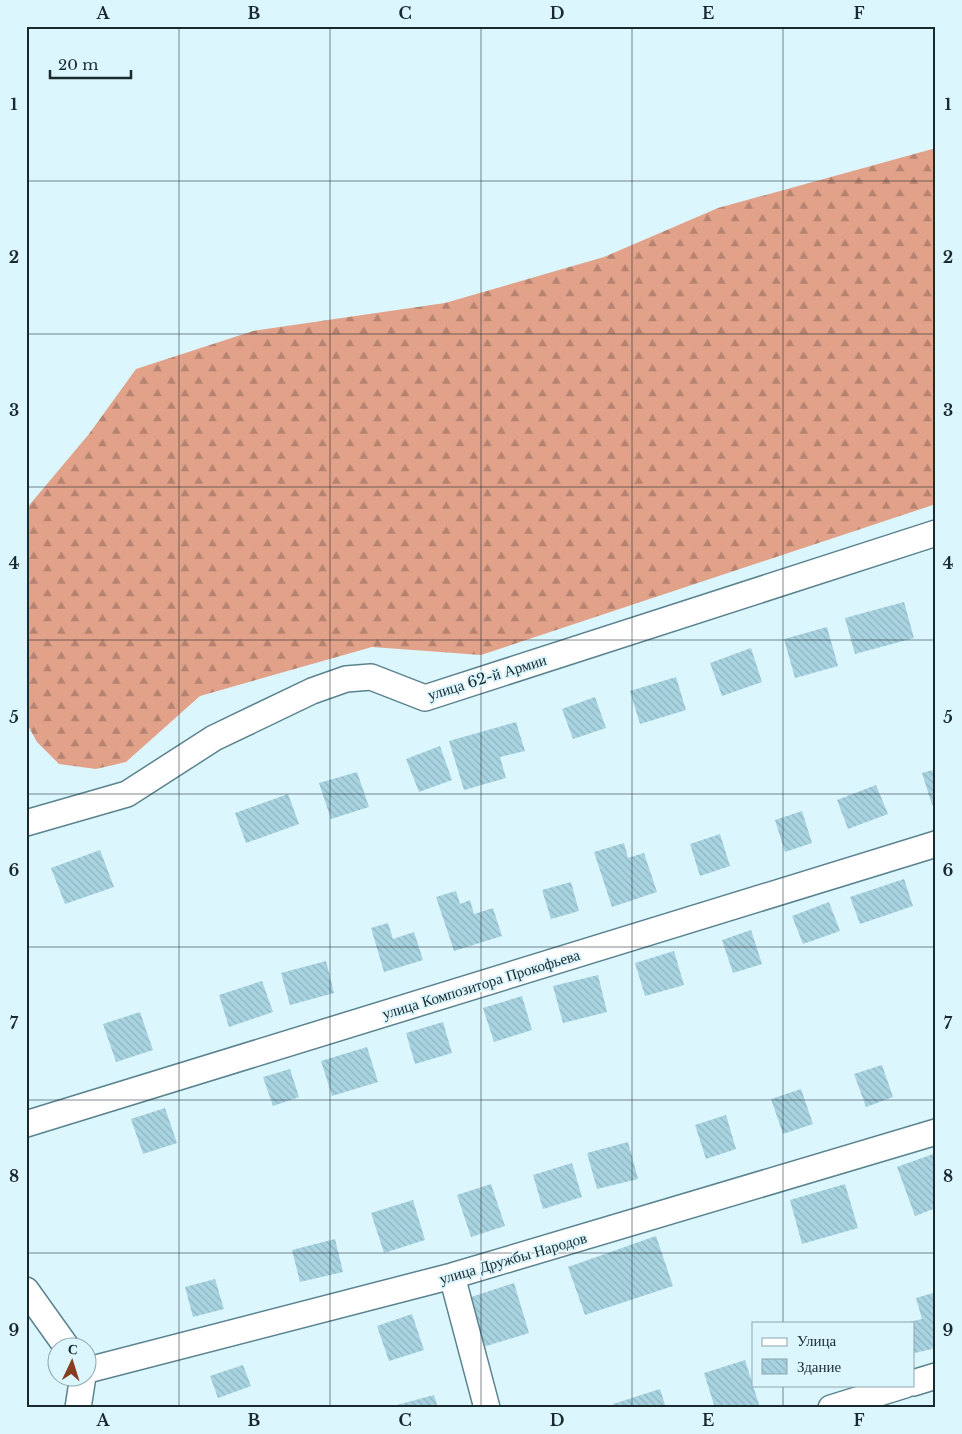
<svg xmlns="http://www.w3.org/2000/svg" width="962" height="1434" viewBox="0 0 962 1434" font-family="'Libre Baskerville',serif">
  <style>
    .forest { fill: url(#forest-firs) }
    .building { fill: url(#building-back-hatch) }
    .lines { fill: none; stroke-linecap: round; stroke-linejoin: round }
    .minor-casing { stroke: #5a838f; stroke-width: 28 }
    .minor { stroke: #fff; stroke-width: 25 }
    .grid { fill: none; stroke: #192a2f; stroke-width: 1; stroke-opacity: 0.55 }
    .labels { text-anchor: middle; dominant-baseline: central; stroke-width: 4; stroke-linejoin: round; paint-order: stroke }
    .street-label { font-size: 15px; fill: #192a2f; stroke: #dcf6fe }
    .neatline { fill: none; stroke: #192a2f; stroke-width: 2 }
    .grid-label { font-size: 16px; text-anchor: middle; font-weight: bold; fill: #192a2f }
  </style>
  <defs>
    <pattern id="forest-firs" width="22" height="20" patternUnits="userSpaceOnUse" patternTransform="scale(1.25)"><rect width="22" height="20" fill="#e2a189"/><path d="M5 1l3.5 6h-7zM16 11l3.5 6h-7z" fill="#b68370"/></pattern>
    <pattern id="building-back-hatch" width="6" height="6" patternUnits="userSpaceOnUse" patternTransform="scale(1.25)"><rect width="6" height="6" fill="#a8d3e0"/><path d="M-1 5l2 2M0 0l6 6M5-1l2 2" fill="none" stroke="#90b5c0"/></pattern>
  </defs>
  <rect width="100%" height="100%" fill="#dcf6fe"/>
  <!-- forest -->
  <path class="forest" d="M 936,148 L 936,504 L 481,655 L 372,647 L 200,696 L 126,762 L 96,769 L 59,764 L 37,742 L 26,722 L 26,509 L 89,434 L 136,369 L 253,331 L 445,303 L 604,257 L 718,208 Z"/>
  <!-- building -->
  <path class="building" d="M 904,602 L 914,638 L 855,654 L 845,618 Z
    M 827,627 L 838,666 L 795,678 L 784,639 Z
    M 751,648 L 762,682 L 722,696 L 710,663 Z
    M 676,677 L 686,710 L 640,724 L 630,691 Z
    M 595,697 L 606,728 L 573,739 L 562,709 Z
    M 516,722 L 525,751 L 500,757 L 506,778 L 464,790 L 449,741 Z
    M 440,746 L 452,780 L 419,792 L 406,759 Z
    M 936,769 L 936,804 L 932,805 L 922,773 Z
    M 357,772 L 369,807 L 331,819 L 319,783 Z
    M 876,785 L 888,814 L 848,829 L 837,800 Z
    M 288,794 L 299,824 L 246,843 L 235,813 Z
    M 802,811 L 812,843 L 785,852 L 775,820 Z
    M 720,834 L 730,866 L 700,876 L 690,844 Z
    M 624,843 L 628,858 L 644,853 L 657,892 L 612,907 L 594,852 Z
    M 100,850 L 114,887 L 65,904 L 51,868 Z
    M 904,879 L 913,906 L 860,924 L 850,897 Z
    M 571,882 L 579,911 L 551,919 L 542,890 Z
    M 456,891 L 460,904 L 470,900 L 474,914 L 493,908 L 502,936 L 454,951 L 436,897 Z
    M 829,902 L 840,931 L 803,944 L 792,916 Z
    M 388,923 L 393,939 L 414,932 L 423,960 L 384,972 L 371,928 Z
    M 751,930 L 762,964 L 733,973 L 722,940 Z
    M 674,951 L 684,985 L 645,996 L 635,963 Z
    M 326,961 L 334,993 L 290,1005 L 281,973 Z
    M 598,975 L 607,1012 L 563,1023 L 553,986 Z
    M 262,981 L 273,1012 L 229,1027 L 219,995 Z
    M 522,996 L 532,1030 L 494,1042 L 483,1008 Z
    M 140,1012 L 153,1050 L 116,1062 L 103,1024 Z
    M 443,1022 L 452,1053 L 415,1064 L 406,1033 Z
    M 367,1047 L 378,1082 L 332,1096 L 321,1061 Z
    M 882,1065 L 893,1097 L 866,1107 L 854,1074 Z
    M 290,1069 L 299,1097 L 273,1106 L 263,1077 Z
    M 801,1089 L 813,1124 L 783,1134 L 771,1099 Z
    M 165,1108 L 177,1143 L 143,1154 L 131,1119 Z
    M 726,1115 L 736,1149 L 706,1159 L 695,1125 Z
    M 628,1142 L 638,1179 L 597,1189 L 587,1153 Z
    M 936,1153 L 936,1208 L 915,1216 L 897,1167 Z
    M 572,1163 L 582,1197 L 543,1209 L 533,1175 Z
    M 491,1184 L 505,1226 L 471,1237 L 457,1195 Z
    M 845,1184 L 858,1228 L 802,1244 L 790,1200 Z
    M 413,1200 L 425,1240 L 384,1253 L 371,1213 Z
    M 656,1236 L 673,1286 L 585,1315 L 568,1267 Z
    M 335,1239 L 343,1272 L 300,1282 L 292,1250 Z
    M 215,1279 L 224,1309 L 193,1317 L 185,1287 Z
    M 514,1283 L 529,1333 L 483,1347 L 468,1298 Z
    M 936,1292 L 936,1348 L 915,1353 L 913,1348 L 913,1323 L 909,1322 L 922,1319 L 916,1298 Z
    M 412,1314 L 424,1350 L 389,1361 L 377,1326 Z
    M 745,1360 L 760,1408 L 715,1408 L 704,1373 Z
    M 243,1365 L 251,1386 L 218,1398 L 210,1376 Z
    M 660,1389 L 666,1408 L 614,1408 L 613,1404 Z
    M 434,1395 L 438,1408 L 398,1408 L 397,1405 Z"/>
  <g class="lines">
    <defs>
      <path id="minor" d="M 26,823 L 127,794 L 214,738 L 312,691 L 346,679 L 371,677 L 425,698 L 936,533
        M 26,1124 L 936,844
        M 452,1276 L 487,1408
        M 26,1290 L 66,1346
        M 88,1370 L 452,1276 L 936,1132
        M 913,1383 L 936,1376
        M 78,1408 L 83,1376
        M 831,1408 L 905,1385"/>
    </defs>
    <!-- minor casing -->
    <use href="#minor" class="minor-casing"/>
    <!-- minor -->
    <use href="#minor" class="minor"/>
  </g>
  <!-- grid -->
  <path class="grid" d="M 179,26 L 179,1408M 330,26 L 330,1408M 481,26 L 481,1408M 632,26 L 632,1408M 783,26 L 783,1323M 26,181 L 936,181M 26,334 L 936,334M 26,487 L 936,487M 26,640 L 936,640M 26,794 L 936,794M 26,947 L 936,947M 26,1100 L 936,1100M 26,1253 L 936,1253M 783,1385 L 783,1408"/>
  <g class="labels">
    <!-- street labels -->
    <g class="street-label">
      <text transform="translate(487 677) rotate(-17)">улица 62-й Армии</text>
      <text transform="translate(481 984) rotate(-17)">улица Композитора Прокофьева</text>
      <text transform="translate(513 1258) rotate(-16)">улица Дружбы Народов</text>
    </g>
  </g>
  <!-- border -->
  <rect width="962" height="1434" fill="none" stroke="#dcf6fe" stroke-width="55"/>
  <!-- legend -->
  <rect x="752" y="1322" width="162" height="65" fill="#dcf6fe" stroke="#8ea4ab"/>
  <rect x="762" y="1338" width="25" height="8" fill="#ffffff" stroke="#8ea4ab"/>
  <text x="797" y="1346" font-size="15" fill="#192a2f">Улица</text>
  <rect x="762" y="1359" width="25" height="15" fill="url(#building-back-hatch)" stroke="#8ea4ab"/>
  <text x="797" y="1372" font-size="15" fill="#192a2f">Здание</text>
  <!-- north arrow -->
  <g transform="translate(72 1362) rotate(4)"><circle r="24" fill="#dcf6fe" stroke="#8ea4ab"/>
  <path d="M0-4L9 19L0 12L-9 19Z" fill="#863d21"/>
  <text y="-8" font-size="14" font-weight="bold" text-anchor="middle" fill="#192a2f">С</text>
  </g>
  <!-- scale -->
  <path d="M50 70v8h81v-8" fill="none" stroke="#192a2f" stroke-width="2.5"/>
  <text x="58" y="70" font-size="15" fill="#192a2f" stroke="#dcf6fe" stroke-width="4" paint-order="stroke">20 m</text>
  <rect x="28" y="28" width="906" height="1378" class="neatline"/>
  <g class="grid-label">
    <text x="103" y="19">A</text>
    <text x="254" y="19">B</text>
    <text x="405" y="19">C</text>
    <text x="557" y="19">D</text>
    <text x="708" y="19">E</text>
    <text x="859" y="19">F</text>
    <text x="14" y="110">1</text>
    <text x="948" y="110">1</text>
    <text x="14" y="263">2</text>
    <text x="948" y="263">2</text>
    <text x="14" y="416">3</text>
    <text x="948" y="416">3</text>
    <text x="14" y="569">4</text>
    <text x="948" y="569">4</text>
    <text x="14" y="723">5</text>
    <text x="948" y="723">5</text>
    <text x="14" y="876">6</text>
    <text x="948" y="876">6</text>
    <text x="14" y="1029">7</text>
    <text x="948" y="1029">7</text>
    <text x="14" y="1182">8</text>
    <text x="948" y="1182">8</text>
    <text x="14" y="1336">9</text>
    <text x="948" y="1336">9</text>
    <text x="103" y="1426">A</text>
    <text x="254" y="1426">B</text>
    <text x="405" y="1426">C</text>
    <text x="557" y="1426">D</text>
    <text x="708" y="1426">E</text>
    <text x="859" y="1426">F</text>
  </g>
</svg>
